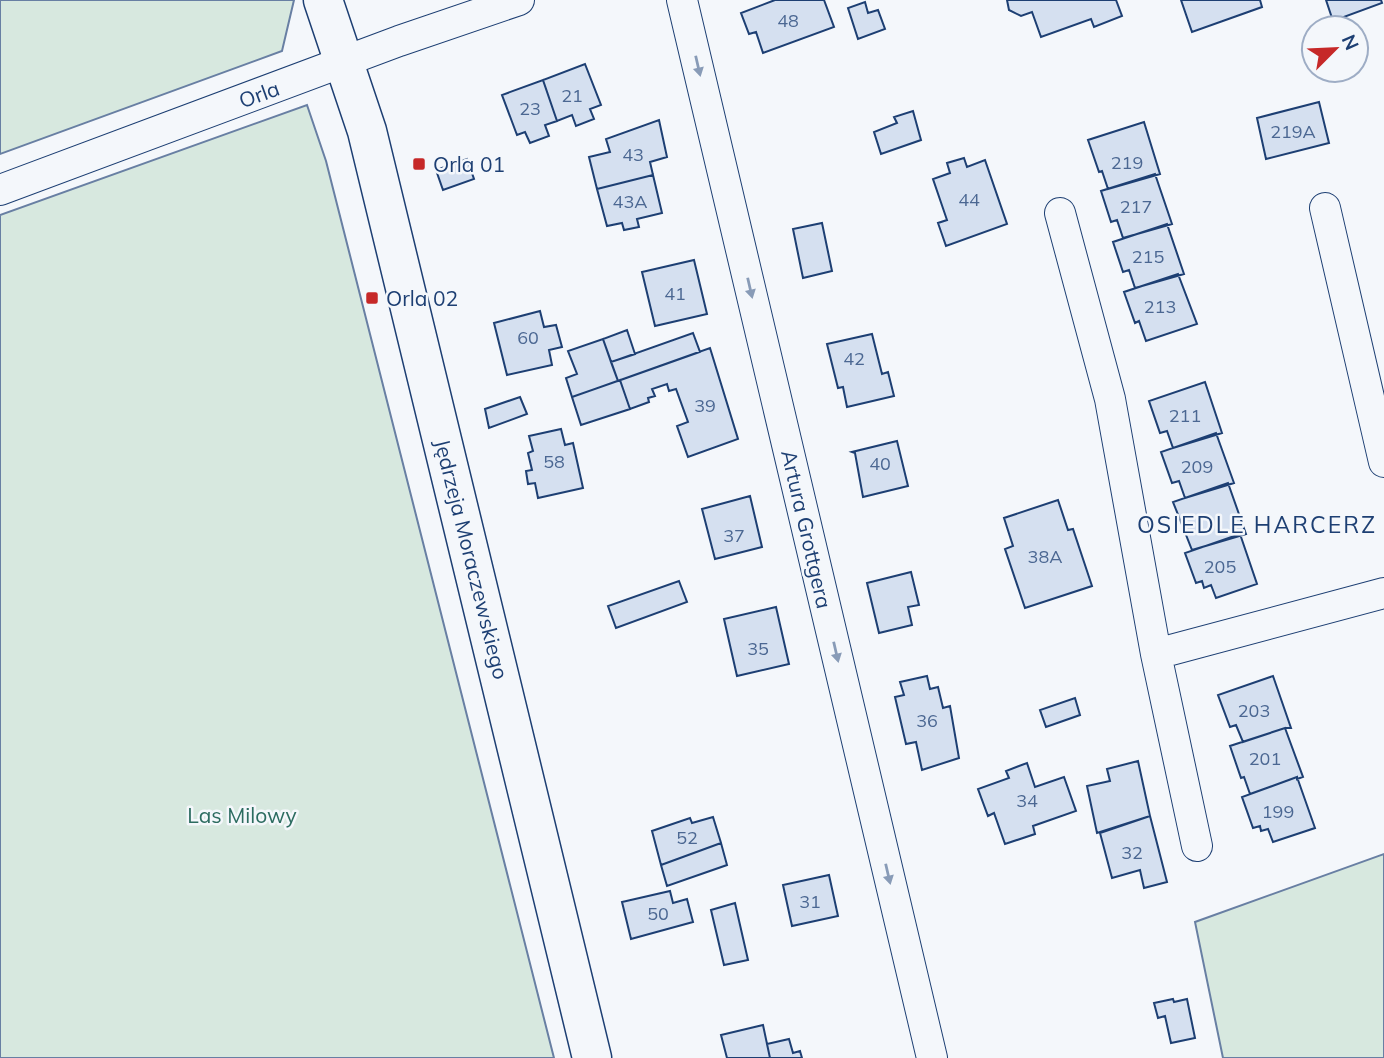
<svg xmlns="http://www.w3.org/2000/svg" width="1384" height="1058" viewBox="0 0 1384 1058" font-family="Mulish,sans-serif">
  <style>
    .green { fill: #d7e8df; stroke: #687fa3; stroke-width: 2 }
    .building { fill: #d5e0f0; stroke: #1d3f73; stroke-width: 2 }
    .lines { fill: none; stroke-linecap: round; stroke-linejoin: round }
    .street-casing { stroke: #1d3f73; stroke-width: 32 }
    .secondary-casing { stroke: #1d3f73; stroke-width: 41 }
    .street { stroke: #f4f7fb; stroke-width: 30 }
    .secondary { stroke: #f4f7fb; stroke-width: 38 }
    .oneway { fill: #889bb7 }
    .poi-dot { fill: #c62828; stroke: #f4f7fb; stroke-width: 2.5 }
    .labels { text-anchor: middle; dominant-baseline: central; stroke-width: 5; stroke-linejoin: round; paint-order: stroke }
    .number-label { font-size: 18px; fill: #4b6792 }
    .street-label { font-size: 21px; fill: #1d3f73; stroke: #f4f7fb }
    .poi-label { font-size: 21px; fill: #1d3f73; stroke: #f4f7fb; text-anchor: start }
    .park-label { font-size: 21px; fill: #2c6c60; stroke: #f4f7fb }
    .neighbourhood-label { font-size: 23px; letter-spacing: 2px; fill: #1d3f73; stroke: #f4f7fb }
  </style>
  <rect width="100%" height="100%" fill="#f4f7fb"/>
  <!-- green -->
  <path class="green" d="M 0,0 L 294,0 L 282,51 L 0,154 Z
    M 307,105 L 326,161 L 554,1058 L 0,1058 L 0,215 Z
    M 1384,854 L 1384,1058 L 1223,1058 L 1195,922 Z"/>
  <!-- building -->
  <path class="building" d="M 775,0 L 824,0 L 834,27 L 763,53 L 756,32 L 749,34 L 741,13 Z
    M 1007,0 L 1116,0 L 1122,16 L 1094,27 L 1091,19 L 1041,37 L 1032,12 L 1021,16 L 1009,10 Z
    M 1181,0 L 1260,0 L 1262,7 L 1192,32 Z
    M 1326,0 L 1381,0 L 1382,3 L 1333,21 Z
    M 865,2 L 868,13 L 878,10 L 885,29 L 858,39 L 848,8 Z
    M 585,64 L 601,105 L 590,109 L 594,119 L 576,126 L 572,115 L 557,121 L 543,80 Z
    M 543,80 L 557,121 L 545,125 L 549,136 L 530,143 L 525,132 L 517,135 L 502,95 Z
    M 1319,102 L 1329,143 L 1266,159 L 1257,118 Z
    M 913,111 L 921,140 L 881,154 L 874,132 L 897,123 L 894,117 Z
    M 659,120 L 667,157 L 650,162 L 653,175 L 597,189 L 589,157 L 610,152 L 606,139 Z
    M 1144,122 L 1160,174 L 1108,189 L 1102,171 L 1099,172 L 1088,140 Z
    M 964,158 L 967,167 L 985,160 L 1007,224 L 946,246 L 938,223 L 947,220 L 933,179 L 950,173 L 947,163 Z
    M 467,159 L 474,179 L 443,190 L 436,170 Z
    M 1155,174 L 1172,224 L 1123,238 L 1117,220 L 1111,222 L 1101,191 Z
    M 653,175 L 662,213 L 637,219 L 639,227 L 624,230 L 622,223 L 607,226 L 597,189 Z
    M 822,223 L 832,271 L 803,278 L 793,229 Z
    M 1167,224 L 1184,274 L 1135,288 L 1129,270 L 1123,272 L 1113,242 Z
    M 694,260 L 707,314 L 655,326 L 642,272 Z
    M 1178,274 L 1197,324 L 1146,341 L 1139,321 L 1135,323 L 1124,292 Z
    M 540,311 L 544,327 L 556,325 L 562,347 L 549,350 L 552,365 L 507,375 L 494,323 Z
    M 627,330 L 635,354 L 611,362 L 603,339 Z
    M 693,333 L 700,352 L 618,381 L 611,362 Z
    M 872,334 L 882,374 L 888,372 L 894,396 L 847,407 L 843,387 L 838,388 L 827,344 Z
    M 603,339 L 618,381 L 572,397 L 566,378 L 577,374 L 568,351 Z
    M 710,348 L 738,439 L 688,457 L 677,426 L 688,422 L 676,389 L 669,391 L 667,384 L 652,389 L 655,396 L 648,398 L 649,402 L 630,409 L 620,380 Z
    M 620,380 L 630,409 L 581,425 L 572,397 Z
    M 1205,382 L 1222,433 L 1173,448 L 1167,431 L 1160,433 L 1149,401 Z
    M 520,397 L 527,414 L 489,428 L 485,409 Z
    M 561,429 L 565,445 L 573,443 L 583,488 L 538,498 L 535,483 L 528,484 L 526,471 L 532,470 L 528,453 L 533,451 L 529,436 Z
    M 1216,433 L 1234,483 L 1185,498 L 1179,481 L 1172,483 L 1161,452 Z
    M 897,441 L 908,486 L 863,497 L 855,453 L 852,452 Z
    M 1228,483 L 1246,534 L 1192,550 L 1173,502 Z
    M 750,496 L 762,547 L 715,559 L 702,509 Z
    M 1058,500 L 1068,530 L 1073,529 L 1092,586 L 1025,608 L 1005,549 L 1013,546 L 1004,518 Z
    M 1240,534 L 1257,584 L 1216,598 L 1211,585 L 1204,588 L 1202,581 L 1196,583 L 1185,553 Z
    M 911,572 L 919,605 L 908,607 L 912,625 L 879,633 L 867,583 Z
    M 679,581 L 687,602 L 616,628 L 608,606 Z
    M 776,607 L 789,664 L 737,676 L 724,619 Z
    M 927,676 L 930,689 L 938,687 L 943,708 L 950,706 L 959,758 L 922,770 L 916,742 L 906,744 L 895,697 L 904,695 L 900,682 Z
    M 1273,676 L 1291,728 L 1285,728 L 1243,742 L 1236,725 L 1230,727 L 1218,695 Z
    M 1075,698 L 1080,715 L 1046,727 L 1040,710 Z
    M 1285,728 L 1303,777 L 1297,779 L 1297,777 L 1250,794 L 1244,777 L 1241,778 L 1230,746 Z
    M 1138,761 L 1150,816 L 1097,833 L 1087,786 L 1110,781 L 1107,769 Z
    M 1027,763 L 1035,787 L 1064,777 L 1076,811 L 1033,826 L 1035,834 L 1005,844 L 994,813 L 988,816 L 978,789 L 1009,778 L 1006,771 Z
    M 1297,777 L 1315,828 L 1273,842 L 1268,829 L 1261,831 L 1260,826 L 1253,828 L 1242,797 Z
    M 1150,816 L 1167,882 L 1144,888 L 1140,870 L 1112,878 L 1100,833 Z
    M 713,817 L 721,843 L 661,865 L 652,831 L 690,818 L 692,823 Z
    M 721,843 L 727,865 L 667,886 L 661,865 Z
    M 829,875 L 838,916 L 792,926 L 783,885 Z
    M 670,891 L 673,903 L 687,899 L 693,922 L 631,939 L 622,902 Z
    M 735,903 L 748,960 L 724,965 L 711,910 Z
    M 1173,999 L 1174,1002 L 1187,999 L 1195,1038 L 1171,1043 L 1165,1016 L 1158,1018 L 1154,1003 Z
    M 763,1025 L 770,1058 L 727,1058 L 721,1035 Z
    M 789,1039 L 793,1053 L 800,1051 L 802,1058 L 770,1058 L 767,1044 Z"/>
  <g class="lines">
    <defs>
      <path id="street" d="M 682,0 L 932,1058
        M 0,190 L 399,41 L 519,0
        M 1325,208 L 1384,462
        M 1060,213 L 1110,399 L 1156,654 L 1197,846
        M 1156,654 L 1384,593"/>
      <path id="secondary" d="M 323,0 L 367,131 L 592,1058"/>
    </defs>
    <!-- street casing -->
    <use href="#street" class="street-casing"/>
    <!-- secondary casing -->
    <use href="#secondary" class="secondary-casing"/>
    <!-- street -->
    <use href="#street" class="street"/>
    <!-- secondary -->
    <use href="#secondary" class="secondary"/>
  </g>
  <!-- one-way arrows -->
  <defs><path id="oneway-solid" d="M-6-.8H1V-3.2L6.5 0L1 3.2V.8H-6Z" transform="scale(1.75)"/></defs>
  <g class="oneway">
    <use href="#oneway-solid" transform="translate(698 66) rotate(77)"/>
    <use href="#oneway-solid" transform="translate(750 288) rotate(77)"/>
    <use href="#oneway-solid" transform="translate(836 652) rotate(77)"/>
    <use href="#oneway-solid" transform="translate(888 874) rotate(77)"/>
  </g>
  <!-- markers -->
  <g class="poi-dot">
    <rect x="412" y="157" width="14" height="14" rx="3.5"/>
    <rect x="365" y="291" width="14" height="14" rx="3.5"/>
  </g>
  <g class="labels">
    <!-- number labels -->
    <g class="number-label">
      <text x="788" y="20">48</text>
      <text x="572" y="95">21</text>
      <text x="530" y="108">23</text>
      <text x="1293" y="131">219A</text>
      <text x="633" y="154">43</text>
      <text x="1127" y="162">219</text>
      <text x="969" y="199">44</text>
      <text x="630" y="201">43A</text>
      <text x="1136" y="206">217</text>
      <text x="1148" y="256">215</text>
      <text x="675" y="293">41</text>
      <text x="1160" y="306">213</text>
      <text x="528" y="337">60</text>
      <text x="854" y="358">42</text>
      <text x="705" y="405">39</text>
      <text x="1185" y="415">211</text>
      <text x="554" y="461">58</text>
      <text x="880" y="463">40</text>
      <text x="1197" y="466">209</text>
      <text x="734" y="535">37</text>
      <text x="1045" y="556">38A</text>
      <text x="1220" y="566">205</text>
      <text x="758" y="648">35</text>
      <text x="1254" y="710">203</text>
      <text x="927" y="720">36</text>
      <text x="1265" y="758">201</text>
      <text x="1027" y="800">34</text>
      <text x="1278" y="811">199</text>
      <text x="687" y="837">52</text>
      <text x="1132" y="852">32</text>
      <text x="810" y="901">31</text>
      <text x="658" y="913">50</text>
    </g>
    <!-- street labels -->
    <g class="street-label">
      <text transform="translate(259 94) rotate(-20)">Orla</text>
      <text transform="translate(807 529) rotate(77)">Artura Grottgera</text>
      <text transform="translate(472 559) rotate(76)">Jędrzeja Moraczewskiego</text>
    </g>
    <!-- poi labels -->
    <g class="poi-label">
      <text x="433" y="164">Orla 01</text>
      <text x="386" y="298">Orla 02</text>
    </g>
    <!-- park labels -->
    <g class="park-label">
      <text x="242" y="815">Las Milowy</text>
    </g>
    <!-- neighbourhood labels -->
    <g class="neighbourhood-label">
      <text x="1257" y="524">OSIEDLE HARCERZ</text>
    </g>
  </g>
  <!-- north arrow -->
  <g transform="translate(1335 49) rotate(66)"><circle r="33" fill="#f4f7fb" stroke="#9eadc5" stroke-width="2"/>
  <path d="M0-5L12 26L0 18L-12 26Z" fill="#c62828"/>
  <text y="-10" font-size="19" font-weight="bold" text-anchor="middle" fill="#1d3f73">N</text>
  </g>
</svg>
